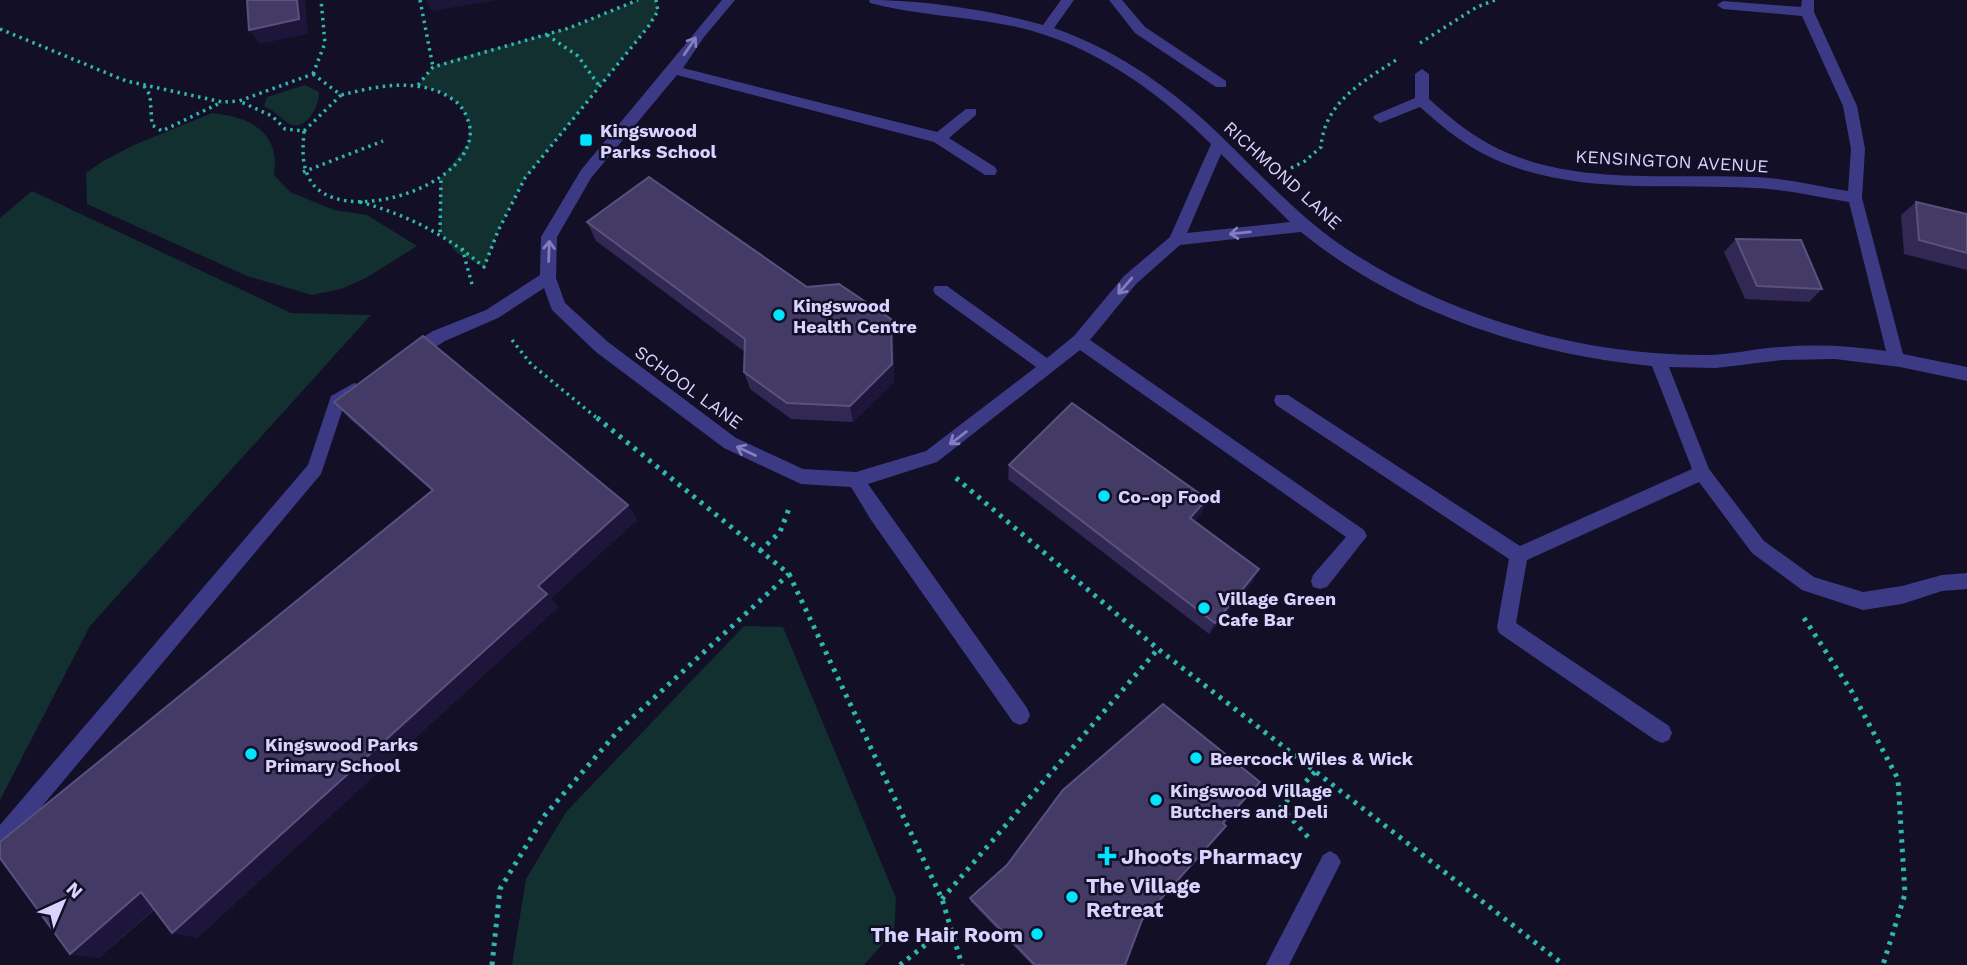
<svg xmlns="http://www.w3.org/2000/svg" width="1967" height="965" viewBox="0 0 1967 965" font-family="'Work Sans',sans-serif">
  <style>
    .green { fill: #12302f }
    .lines { fill: none; stroke-linecap: round; stroke-linejoin: round }
    .path-far1 { stroke: #2fb8b0; stroke-width: 3.5; stroke-dasharray: 2.5 4.5; stroke-linecap: butt }
    .path { stroke: #2fb8b0; stroke-width: 5; stroke-dasharray: 3.5 6; stroke-linecap: butt }
    .minor { fill: #3d3a85; fill-rule: evenodd }
    .wall { fill: #312854 }
    .shaded-wall { fill: #1d163a }
    .building { fill: #433a66; stroke: #5a527e; stroke-width: 2 }
    .oneway { stroke: #837fbc }
    .poi-dot { fill: #00e5ff; stroke: #130f26; stroke-width: 2.5 }
    .labels { text-anchor: middle; dominant-baseline: central; stroke-width: 5; stroke-linejoin: round; paint-order: stroke }
    .poi-label { font-size: 18px; font-weight: bold; fill: #d9d4ff; stroke: #130f26; text-anchor: start }
    .street-label { font-size: 18px; fill: #d9d4ff; stroke: #130f26 }
    .near-poi-label { font-size: 21px; font-weight: bold; fill: #d9d4ff; stroke: #130f26; text-anchor: start }
  </style>
  <rect width="100%" height="100%" fill="#130f26"/>
  <!-- green -->
  <path class="green" d="M 638,0 L 656,0 L 658,11 L 648,27 L 525,178 L 498,231 L 484,267 L 457,253 L 440,232 L 441,178 L 469,142 L 469,122 L 460,105 L 443,93 L 418,85 L 433,67 L 454,59 L 569,28 Z
    M 305,85 L 319,92 C 320,106 305,134 288,123 C 279,117 276,112 264,106 L 267,97 Z
    M 212,113 C 250,117 281,132 274,175 L 290,192 L 334,210 L 367,215 L 417,246 L 366,278 L 341,289 L 312,295 L 247,276 L 87,204 L 86,173 L 103,161 L 134,145 Z
    M 32,191 L 291,313 L 371,315 L 90,626 L 0,800 L 0,218 Z
    M 744,626 L 783,627 L 896,898 L 894,931 L 864,965 L 512,965 L 526,879 L 566,812 Z"/>
  <g class="lines">
    <!-- path-far1 -->
    <path class="path-far1" d="M 420,0 L 433,67
      M 0,29 L 126,81 L 222,102 L 239,101
      M 547,35 L 578,56 L 600,87
      M 1420,43 L 1477,7 L 1495,0
      M 313,74 L 341,95 L 304,131 L 285,129 L 272,116 L 239,101 Z
      M 313,74 L 325,43 L 321,0
      M 418,85 L 433,67 L 569,28 L 638,0
      M 144,86 L 150,95 L 152,125 L 162,131 L 222,102
      M 304,131 C 303,148 301,162 309,178 C 336,232 485,185 469,123 C 466,114 462,106 455,101 C 421,76 378,86 341,95
      M 1291,168 L 1305,161 L 1321,147 C 1324,103 1362,82 1396,60
      M 303,172 L 383,141
      M 360,202 C 408,215 446,235 484,267 L 498,231 L 525,178 L 648,27 L 658,11 L 656,0
      M 440,232 L 441,178
      M 462,248 L 473,288
      M 512,340 L 531,364 L 598,419"/>
    <!-- path -->
    <path class="path" d="M 956,478 L 1158,649 L 1564,965
      M 760,551 L 780,532 L 790,506
      M 789,574 L 942,899 L 962,965
      M 1804,618 L 1852,692 L 1898,779 L 1905,894 L 1883,965
      M 1308,837 L 1281,807 L 1315,772
      M 942,899 L 1158,649
      M 492,965 L 500,889 L 545,815 L 619,730 L 789,574 L 596,417
      M 900,965 L 949,926"/>
    <!-- minor -->
    <path class="minor" d="M 722,0 L 735,0 L 704,37 L 683,68 L 937,132 L 966,109 L 976,109 L 976,115 L 949,138 L 995,167 L 997,171 L 995,175 L 985,175 L 934,142 L 677,75 L 591,178 L 557,237 L 556,278 L 565,303 L 608,342 L 736,438 L 803,469 L 856,472 L 926,451 L 1036,367 L 935,294 L 933,290 L 935,286 L 947,286 L 1047,358 L 1074,336 L 1124,276 L 1170,237 L 1211,144 C 1154,88 1086,40 1007,25 C 962,16 915,15 870,3 L 869,0 C 922,0 991,10 1043,25 L 1061,0 L 1074,0 L 1054,28 C 1111,48 1162,82 1206,122 C 1256,168 1298,219 1356,255 C 1460,320 1585,356 1707,355 C 1732,355 1756,348 1781,347 C 1816,344 1852,346 1886,351 L 1849,202 C 1817,197 1786,189 1753,188 C 1663,183 1563,197 1480,152 C 1458,140 1439,124 1420,107 L 1380,123 L 1373,118 L 1375,115 L 1415,98 L 1415,74 L 1422,69 L 1429,74 L 1429,99 C 1448,116 1467,132 1489,144 C 1568,187 1666,173 1753,177 C 1785,178 1816,186 1848,191 L 1851,149 L 1843,106 L 1802,16 L 1723,9 L 1717,5 L 1723,1 L 1801,7 L 1802,0 L 1814,0 L 1814,12 L 1857,106 L 1865,149 L 1862,198 L 1903,354 L 1967,367 L 1967,381 L 1900,367 L 1835,359 L 1782,360 L 1716,368 L 1669,367 L 1709,469 L 1764,541 L 1814,577 L 1863,592 L 1902,586 L 1942,575 L 1967,573 L 1967,589 L 1942,591 L 1902,604 L 1863,610 L 1802,590 L 1752,553 L 1699,482 L 1527,560 L 1516,623 L 1669,726 L 1672,733 L 1669,740 L 1662,743 L 1655,740 L 1499,633 L 1497,627 L 1509,559 L 1276,405 L 1274,400 L 1276,395 L 1288,395 L 1520,546 L 1692,469 L 1652,366 C 1529,355 1398,311 1301,232 L 1180,245 L 1136,284 L 1090,340 L 1364,530 L 1367,536 L 1327,587 L 1320,589 L 1313,587 L 1311,581 L 1313,575 L 1346,537 L 1080,350 L 937,462 L 868,484 L 1027,708 L 1030,715 L 1027,722 L 1020,725 L 1013,722 L 871,520 L 851,487 L 801,484 L 724,448 L 596,352 L 552,310 L 544,288 L 498,318 L 445,341 L 416,359 L 404,359 L 402,354 L 404,349 L 433,331 L 486,310 L 540,275 L 541,237 L 581,170 ZM 1221,154 L 1290,222 L 1187,233 Z
      M 1109,0 L 1122,0 L 1145,27 L 1226,81 L 1226,87 L 1216,87 L 1135,33 Z
      M 354,383 L 360,385 L 362,390 L 360,395 L 344,405 L 321,474 L 7,848 L 0,851 L 0,825 L 308,465 L 331,396 Z
      M 1330,851 L 1337,855 L 1341,862 L 1289,965 L 1266,965 L 1323,855 Z"/>
  </g>
  <!-- wall -->
  <path class="wall" d="M 1916,202 L 1967,214 L 1967,270 L 1904,254 L 1901,215 Z
    M 587,222 L 807,287 L 893,336 L 894,382 L 853,422 L 791,419 L 750,389 L 744,372 L 745,352 L 596,241 Z
    M 1736,239 L 1822,289 L 1809,302 L 1745,299 L 1724,252 Z
    M 334,402 L 628,505 L 637,520 L 551,598 L 558,607 L 197,938 L 154,910 L 99,958 L 70,954 L 432,491 L 350,419 Z
    M 1009,465 L 1202,513 L 1194,521 L 1253,582 L 1209,634 L 1008,479 Z
    M 1223,823 L 1142,920 L 1125,965 L 1032,965 L 971,902 L 970,898 L 1007,865 Z"/>
  <!-- shaded-wall -->
  <path class="shaded-wall" d="M 297,0 L 305,0 L 308,34 L 259,44 L 249,30 Z
    M 426,0 L 497,0 L 432,11 Z
    M 891,319 L 893,336 L 894,382 L 853,422 L 850,406 Z
    M 1207,499 L 1202,513 L 1185,531 L 1190,518 Z
    M 628,505 L 637,520 L 551,598 L 558,607 L 197,938 L 172,933 L 538,586 Z
    M 1259,569 L 1253,582 L 1209,634 L 1215,623 Z
    M 141,892 L 166,898 L 99,958 L 70,954 Z"/>
  <!-- building -->
  <path class="building" d="M 247,0 L 297,0 L 299,19 L 249,30 Z
    M 649,177 L 807,287 L 839,284 L 891,319 L 892,364 L 850,406 L 787,403 L 744,372 L 745,339 L 587,222 Z
    M 1916,202 L 1967,214 L 1967,253 L 1919,240 Z
    M 1736,239 L 1801,240 L 1822,289 L 1757,286 Z
    M 423,336 L 628,505 L 538,586 L 547,594 L 172,933 L 141,892 L 70,954 L 0,858 L 0,842 L 433,490 L 334,402 Z
    M 1072,403 L 1207,499 L 1190,518 L 1259,569 L 1215,623 L 1009,465 Z
    M 1163,704 L 1260,782 L 1223,823 L 1226,826 L 1142,920 L 1125,965 L 1035,965 L 970,898 L 1007,865 L 1063,790 Z"/>
  <!-- one-way arrows -->
  <defs><path id="oneway-shaft" d="M-6 0H5M1.5-3L5.5 0L1.5 3" fill="none" stroke-width="1.6" stroke-linecap="round" stroke-linejoin="round" transform="scale(1.75)"/></defs>
  <g class="oneway">
    <use href="#oneway-shaft" transform="translate(690 46) rotate(-56)"/>
    <use href="#oneway-shaft" transform="translate(1240 233) rotate(174)"/>
    <use href="#oneway-shaft" transform="translate(549 251) rotate(-88)"/>
    <use href="#oneway-shaft" transform="translate(1125 286) rotate(131)"/>
    <use href="#oneway-shaft" transform="translate(958 438) rotate(143)"/>
    <use href="#oneway-shaft" transform="translate(746 451) rotate(-155)"/>
  </g>
  <!-- markers -->
  <g class="poi-dot">
    <rect x="579" y="133" width="14" height="14" rx="3.5"/>
    <circle cx="779" cy="315" r="7"/>
    <circle cx="1104" cy="496" r="7"/>
    <circle cx="1204" cy="608" r="7"/>
    <circle cx="251" cy="754" r="7"/>
    <circle cx="1196" cy="758" r="7"/>
    <circle cx="1156" cy="800" r="7"/>
    <path d="M1103.5 845.5h7v7h7v7h-7v7h-7v-7h-7v-7h7z"/>
    <circle cx="1072" cy="897" r="7"/>
    <circle cx="1037" cy="934" r="7"/>
  </g>
  <g class="labels">
    <!-- poi labels -->
    <g class="poi-label">
      <text x="600" y="130">Kingswood<tspan x="600" dy="21">Parks School</tspan></text>
      <text x="793" y="305">Kingswood<tspan x="793" dy="21">Health Centre</tspan></text>
      <text x="1118" y="496">Co-op Food</text>
      <text x="1218" y="598">Village Green<tspan x="1218" dy="21">Cafe Bar</tspan></text>
      <text x="265" y="744">Kingswood Parks<tspan x="265" dy="21">Primary School</tspan></text>
      <text x="1210" y="758">Beercock Wiles &amp; Wick</text>
      <text x="1170" y="790">Kingswood Village<tspan x="1170" dy="21">Butchers and Deli</tspan></text>
    </g>
    <!-- street labels -->
    <g class="street-label">
      <text transform="translate(1672 161) rotate(3)">KENSINGTON AVENUE</text>
      <text transform="translate(1283 175) rotate(42)">RICHMOND LANE</text>
      <text transform="translate(689 387) rotate(36)">SCHOOL LANE</text>
    </g>
    <!-- near-poi labels -->
    <g class="near-poi-label">
      <text x="1121" y="856">Jhoots Pharmacy</text>
      <text x="1086" y="885">The Village<tspan x="1086" dy="24">Retreat</tspan></text>
      <text x="1023" y="934" text-anchor="end">The Hair Room</text>
    </g>
  </g>
  <!-- north arrow -->
  <g transform="translate(63 902) rotate(44)" stroke="#130f26" stroke-width="5" paint-order="stroke">
  <path d="M0-5L12 26L0 18L-12 26Z" fill="#d9d4ff"/>
  <text y="-10" font-size="19" font-weight="bold" text-anchor="middle" fill="#d9d4ff">N</text>
  </g>
</svg>
